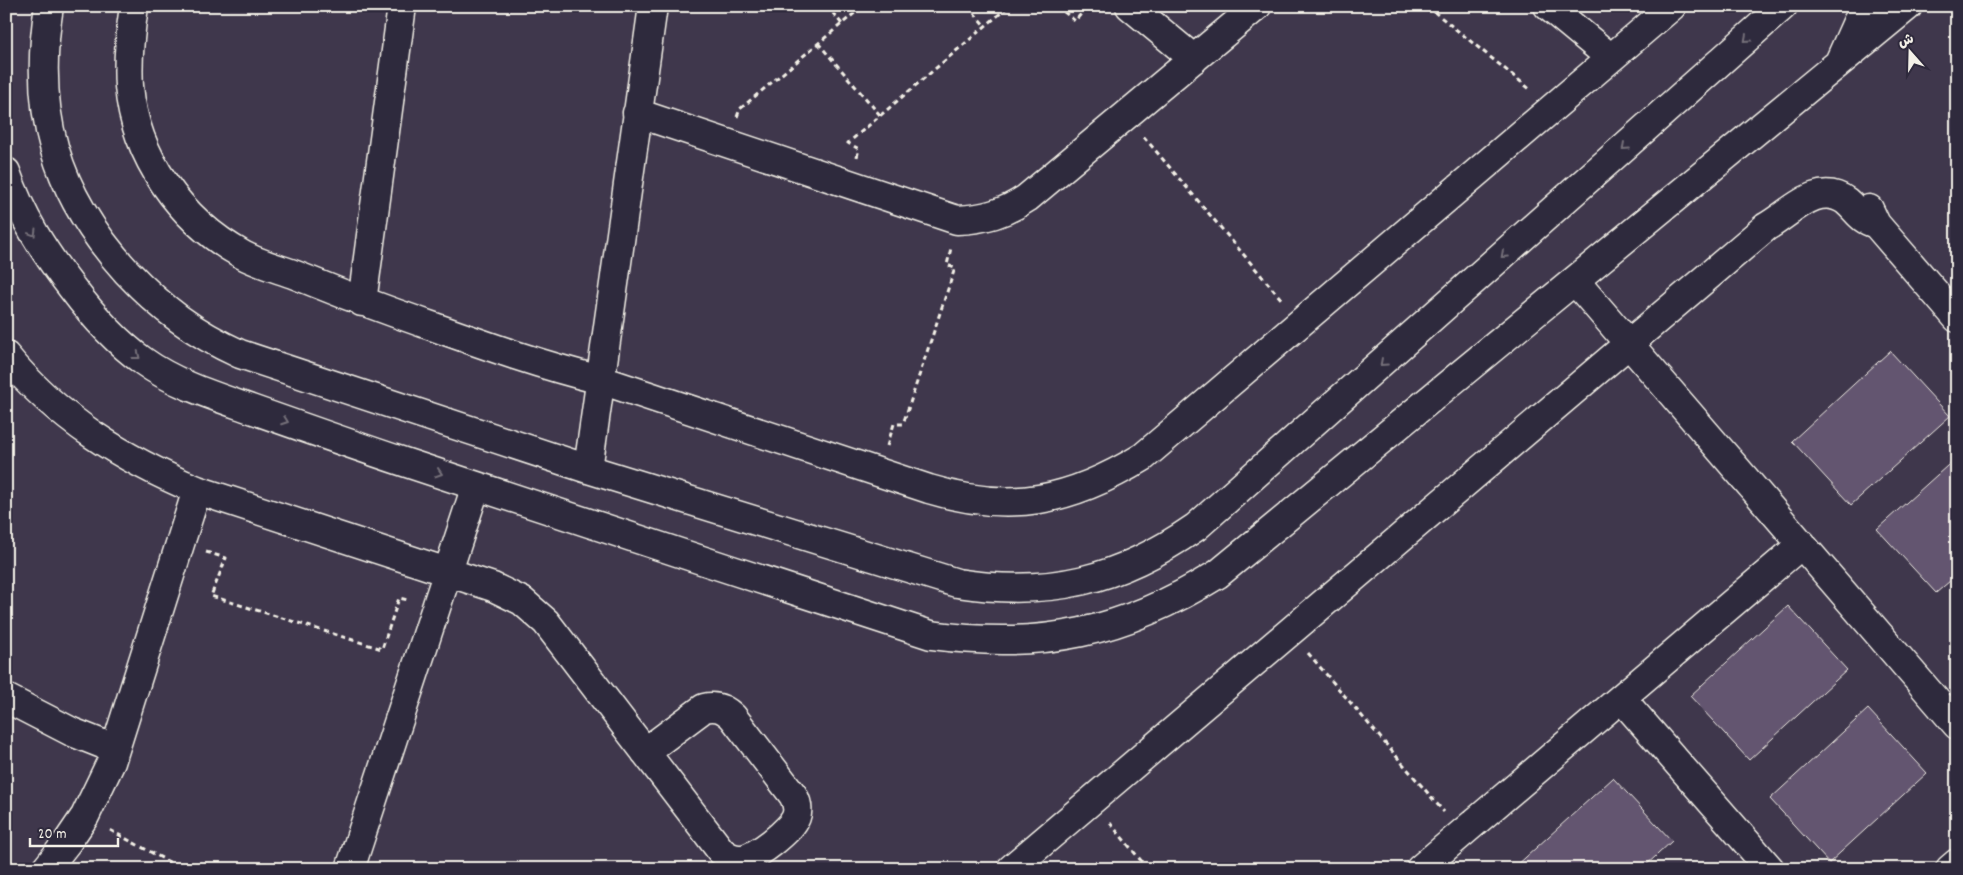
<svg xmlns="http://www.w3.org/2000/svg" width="1963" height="875" viewBox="0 0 1963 875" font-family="Dekko,'Playpen Sans Arabic',sans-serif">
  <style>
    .building { fill: #64556f; stroke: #f4f1e8 }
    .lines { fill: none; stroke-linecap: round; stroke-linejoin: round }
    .minor-casing { stroke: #f4f1e8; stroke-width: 31 }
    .path { stroke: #f4f1e8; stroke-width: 3; stroke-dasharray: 5 4; stroke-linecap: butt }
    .minor { stroke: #2f2a3d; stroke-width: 28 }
    .oneway { stroke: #747079 }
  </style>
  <rect width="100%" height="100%" fill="#3f374c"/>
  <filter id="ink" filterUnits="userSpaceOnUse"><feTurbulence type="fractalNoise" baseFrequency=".02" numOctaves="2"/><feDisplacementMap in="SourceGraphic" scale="10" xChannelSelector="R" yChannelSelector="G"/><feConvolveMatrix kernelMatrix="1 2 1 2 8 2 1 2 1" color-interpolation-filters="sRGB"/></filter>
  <g filter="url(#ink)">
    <!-- building -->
    <path class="building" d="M 1890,351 L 1950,416 L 1851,505 L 1792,441 Z
      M 1957,457 L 1957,575 L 1936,593 L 1877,529 Z
      M 1788,606 L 1847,670 L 1749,760 L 1690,696 Z
      M 1868,709 L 1927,773 L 1829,863 L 1770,799 Z
      M 1613,778 L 1672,841 L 1642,869 L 1516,869 L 1515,867 Z"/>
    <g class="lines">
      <defs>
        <path id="minor" d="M 49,6 C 32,112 55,193 127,272 C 162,309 194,333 240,354 L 588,469 L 957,583 C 1050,597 1118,581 1196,527 L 1783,6
          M 134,6 C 130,33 127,59 129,86 C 135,157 181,221 243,255 C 258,263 276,268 293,274 C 327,288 361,301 395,313 C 463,337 531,363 601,380 L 929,489 C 1011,514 1071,501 1143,457 L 1672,6
          M 1130,6 L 1194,59
          M 1548,6 L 1611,58
          M 1840,60 L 1857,22 L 1869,6
          M 637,113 L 957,220 C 984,219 1005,213 1027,198 L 1257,6
          M 6,172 C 21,216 44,252 72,288 C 93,316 115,341 143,361 C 175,384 214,396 251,409 C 302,427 353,445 404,462 C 580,520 755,578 931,635 C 1042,650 1123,633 1218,574 L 1908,6
          M 1869,209 L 1876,224 L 1957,318
          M 1575,281 L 1957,725
          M 362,302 L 402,6
          M 6,356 C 58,419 123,459 197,490 L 493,587 L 522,601 L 546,622 L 721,851 C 727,856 733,860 742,859 C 756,858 791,830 796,817 C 799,809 797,802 793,795 L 733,717 C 724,708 716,705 704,708 L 645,752
          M 588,469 L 653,6
          M 6,698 L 72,732 L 115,749
          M 1621,698 L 1770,869
          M 46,869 L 68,841 L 85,816 L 111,762 L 197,490
          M 350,869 L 476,486
          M 1011,869 L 1766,227 C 1790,214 1817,180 1846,201 C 1858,211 1859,219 1876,224
          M 1420,869 L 1802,544
          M 1950,869 L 1957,863"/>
      </defs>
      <!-- minor casing -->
      <use href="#minor" class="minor-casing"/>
      <!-- path -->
      <path class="path" d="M 827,6 L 842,24
        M 968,6 L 985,26
        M 1057,6 L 1075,21 L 1088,6
        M 1427,6 L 1531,90
        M 818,43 L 880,115
        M 737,117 L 740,109 L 863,6
        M 1144,137 L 1282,300
        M 857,157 L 859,149 L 848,143 L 1009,6
        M 887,446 L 894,424 L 903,424 L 955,268 L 947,265 L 951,248
        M 206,552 L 226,558 L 211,596 L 382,649 L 399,598 L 408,600
        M 1308,653 L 1444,812
        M 1110,823 L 1148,869
        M 110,830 L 182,869"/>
      <!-- minor -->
      <use href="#minor" class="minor"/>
    </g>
    <!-- one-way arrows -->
    <defs><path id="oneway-chevron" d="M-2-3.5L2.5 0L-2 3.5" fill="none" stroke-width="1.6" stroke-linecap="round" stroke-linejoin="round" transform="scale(1.25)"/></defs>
    <g class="oneway">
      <use href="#oneway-chevron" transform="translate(1747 39) rotate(138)"/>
      <use href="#oneway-chevron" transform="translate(1625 147) rotate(138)"/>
      <use href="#oneway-chevron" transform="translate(33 233) rotate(59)"/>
      <use href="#oneway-chevron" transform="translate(1504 255) rotate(138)"/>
      <use href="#oneway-chevron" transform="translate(137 356) rotate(38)"/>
      <use href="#oneway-chevron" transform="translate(1383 363) rotate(138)"/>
      <use href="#oneway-chevron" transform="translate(285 421) rotate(20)"/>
      <use href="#oneway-chevron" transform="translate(439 473) rotate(18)"/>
    </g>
  </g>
  <!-- margin -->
  <rect width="1963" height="875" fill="none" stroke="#2f2a3d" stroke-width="25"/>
  <rect x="12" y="12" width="1938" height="850" fill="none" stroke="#f4f1e8" stroke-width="2" filter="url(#ink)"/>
  <!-- north arrow -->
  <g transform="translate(1910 52) rotate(340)" stroke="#2f2a3d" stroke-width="4" paint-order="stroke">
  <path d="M0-4L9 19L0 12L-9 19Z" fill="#f4f1e8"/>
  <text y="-8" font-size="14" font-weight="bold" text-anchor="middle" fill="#f4f1e8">ش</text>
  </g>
  <!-- scale -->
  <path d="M30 838v8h88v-8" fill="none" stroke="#f4f1e8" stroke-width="2.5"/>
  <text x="38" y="838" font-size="15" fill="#f4f1e8" stroke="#2f2a3d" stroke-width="4" paint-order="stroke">20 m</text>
</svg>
